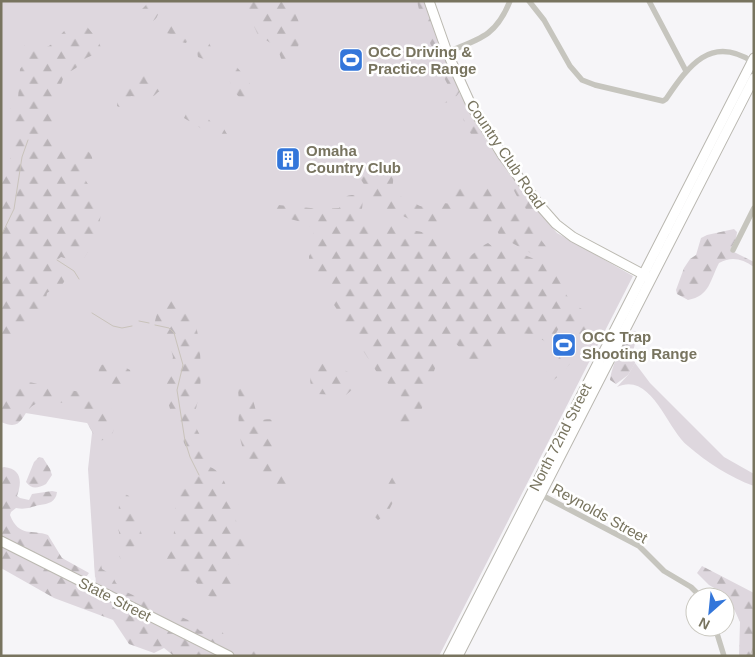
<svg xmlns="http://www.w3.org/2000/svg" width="755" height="657" viewBox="0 0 755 657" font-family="Helvetica,sans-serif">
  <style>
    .green { fill: #ded7de }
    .forest { fill: url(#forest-firs) }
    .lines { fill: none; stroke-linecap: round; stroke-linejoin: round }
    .stream { stroke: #c9c3bb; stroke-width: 1 }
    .secondary-casing { stroke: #bbb9b1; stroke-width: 11 }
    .primary-casing { stroke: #b9b7b0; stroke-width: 11 }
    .street { stroke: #c6c5be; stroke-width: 5.5 }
    .secondary { stroke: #fff; stroke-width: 9 }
    .primary { stroke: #fff; stroke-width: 9 }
    .labels { text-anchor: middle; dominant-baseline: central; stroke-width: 5; stroke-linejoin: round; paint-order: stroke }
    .poi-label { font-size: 15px; font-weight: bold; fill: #78745f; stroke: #fff; text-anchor: start }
    .street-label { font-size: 15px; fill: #78745f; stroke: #fff }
  </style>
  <defs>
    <pattern id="forest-firs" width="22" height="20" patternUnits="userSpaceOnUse" patternTransform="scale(1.25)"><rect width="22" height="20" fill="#ded7de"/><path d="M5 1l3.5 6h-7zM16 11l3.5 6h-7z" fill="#b9b3b7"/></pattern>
  </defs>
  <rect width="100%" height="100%" fill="#f6f5f8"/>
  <!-- green -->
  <path class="green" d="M 1,1 L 423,1 L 442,54 L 459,92 L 487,142 L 522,192 L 557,233 L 633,276 L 439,656 L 240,656 L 95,577 L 88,469 L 93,424 L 1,409 Z
    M 635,363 L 650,383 L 724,457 L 754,474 L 754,486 C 729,477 708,463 688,446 C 667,430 652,371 617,387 L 628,375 Z"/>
  <!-- forest -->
  <path class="forest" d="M 150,1 L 157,1 L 159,3 C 159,11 159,20 150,22 L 142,17 L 141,10 Z
    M 230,1 L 288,1 C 306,30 303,35 291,65 L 289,66 L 283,64 L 277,47 L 258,35 L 252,22 L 237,6 Z
    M 417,1 L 427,1 L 444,53 L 440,56 C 429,51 420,14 417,1 Z
    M 170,22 C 177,22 181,29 188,31 L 190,37 L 186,43 L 181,42 L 175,35 L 166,33 L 166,27 Z
    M 83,24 C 88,26 100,42 101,48 L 98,53 L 86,58 L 76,68 L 66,74 L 63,79 L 58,93 L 51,103 L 51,108 L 55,116 L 54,131 L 63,144 L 64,149 C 74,148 98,146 91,165 C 89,171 85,172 85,179 C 88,186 95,191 98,198 C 106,218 94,244 82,261 L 78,262 L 61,257 L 56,261 C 58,267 64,270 66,276 C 64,288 55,288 47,293 L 45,303 L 19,334 L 1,347 L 1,175 L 7,169 L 13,150 L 13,137 L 9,125 L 9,113 L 11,108 L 18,99 L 20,69 L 29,58 L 24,44 L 28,37 L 31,37 L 35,40 L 36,48 L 42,50 L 52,44 L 66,29 L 75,28 Z
    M 203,38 L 207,39 L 214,53 L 203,59 L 198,57 L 196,47 L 200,39 Z
    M 444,61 L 446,61 L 460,91 C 456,98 449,106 441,101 L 444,93 L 450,90 C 447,81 436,69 444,61 Z
    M 227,62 L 235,65 L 248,80 L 252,89 L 252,99 L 249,103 C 234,99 230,80 224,66 L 225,63 Z
    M 140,72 L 145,75 C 147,87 153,83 161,88 C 158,95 161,89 156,94 C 143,106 145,100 131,96 L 125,105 L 119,107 L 117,106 L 119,88 L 125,84 L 133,82 L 136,75 Z
    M 464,107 L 468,107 L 483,136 L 480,140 C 469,137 459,117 464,107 Z
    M 201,111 L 204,111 C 207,114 207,118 210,121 C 214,126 219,126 224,129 L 227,134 L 224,139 L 215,137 L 184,118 L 186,114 L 194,115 Z
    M 356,165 C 368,172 382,167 394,172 L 392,192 L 420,206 L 426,207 L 438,197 L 443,203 L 454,204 C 456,211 449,221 443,225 L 436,223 L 423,226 L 397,213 L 393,214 L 392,217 C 404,233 422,229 438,238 C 449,243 451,254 459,261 C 474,257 478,247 488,243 L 497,250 L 506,249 L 512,250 L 552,266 C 560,276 562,290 570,300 C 575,308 590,310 593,320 C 594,326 587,332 585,337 C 576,356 566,374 547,384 L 544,384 L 543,376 L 567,349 L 568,344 L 565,329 L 562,327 L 559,328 L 552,340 L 546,342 C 541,339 535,335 528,334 C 519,333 497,336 492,346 C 489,353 490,356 484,363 C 461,367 469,354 455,343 C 447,345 444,347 440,353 L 421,411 L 408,429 L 401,426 L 396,417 L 402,401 L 401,396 L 378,374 L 322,286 L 309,261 L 309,256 L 315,247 L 312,237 L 314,231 C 305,217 283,223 274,209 L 278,205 L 321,209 L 339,208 C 342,205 343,200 346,197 C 348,195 351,195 354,195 C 368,197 361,211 359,219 L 361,222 L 371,225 L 379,231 L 384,221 L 386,208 C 370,199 364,182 353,168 L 353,166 Z
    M 513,177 L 535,206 L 534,224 L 538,236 L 551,253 L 548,259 L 536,256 L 501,237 C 497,234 497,226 493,224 C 490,223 485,226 481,225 L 468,211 L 465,205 L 449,198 L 447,195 L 448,191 L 453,188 C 469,186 493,179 506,193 C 513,199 518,208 525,213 L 526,209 C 519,200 512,190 510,178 Z
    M 734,229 L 737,232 L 736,239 L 730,250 L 754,262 L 754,267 C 742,259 732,256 719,263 C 710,280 710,296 688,300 L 677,294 L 676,290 L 684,268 L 690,259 L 696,255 L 701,238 L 707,235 Z
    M 174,296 C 202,303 202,366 200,390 C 199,401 193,413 195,424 C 197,434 210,446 209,455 C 208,467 198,467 191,459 L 172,415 L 166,396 L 167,383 L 173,357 L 171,349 L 155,327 L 155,321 L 158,309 L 169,297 Z
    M 634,331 L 638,333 L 633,351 L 635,363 L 633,367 L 628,375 L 616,384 L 610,380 C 611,369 624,335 634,331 Z
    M 321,363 C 333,368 349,368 356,379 L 355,387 L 346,395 L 317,394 C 309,387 308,376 314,366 Z
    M 105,364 L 121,365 L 130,370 C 140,408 86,389 101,365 Z
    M 18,381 C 33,381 45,387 59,390 C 64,391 70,390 75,391 C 85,392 99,397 107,403 C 119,412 118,444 98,440 C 89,430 87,417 75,409 C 64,401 43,397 31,407 C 20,418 21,431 1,422 L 1,392 L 12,383 Z
    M 243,386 L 251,393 L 258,418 L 261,420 C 268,420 271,417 276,424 C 275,433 271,442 272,451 C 273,466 290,470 292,484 L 288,490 C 263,485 244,462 240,437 C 237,421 240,405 238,390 Z
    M 39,457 L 43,458 L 50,469 L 52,475 L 46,484 C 38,488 32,490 26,482 L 34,462 Z
    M 4,467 C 22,469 22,482 17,496 L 20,498 L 29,500 L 32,494 L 52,491 L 57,492 C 56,502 48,504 40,505 C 30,507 26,510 16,508 L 11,512 L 10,515 C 19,538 32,529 48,535 L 62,558 L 89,573 L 84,580 L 1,540 L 1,468 Z
    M 210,467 C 229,474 229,503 235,518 C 239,529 247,540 246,552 C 245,560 237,564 234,571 C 234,576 236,582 236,587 C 234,604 214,601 204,593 C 200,590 199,585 195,581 C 186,573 172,570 167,559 C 168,552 172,547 173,540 C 179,501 166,488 210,467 Z
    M 397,472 L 402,474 L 403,489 L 395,498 L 387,514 L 378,520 L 373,515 L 372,512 L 378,505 L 386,500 L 385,490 L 393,476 Z
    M 125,494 L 129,496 L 131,501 L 142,535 L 139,542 L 130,550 L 129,556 L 124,561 L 121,559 L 119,556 L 119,532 C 117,527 119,525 119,519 C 119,510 117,501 125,494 Z
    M 1,545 L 218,656 L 174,656 L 164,648 L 154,653 L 129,644 L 113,620 L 54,598 L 1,568 Z
    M 96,556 L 99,556 L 102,569 L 112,575 L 116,583 L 124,591 L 188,620 L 200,631 L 208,632 L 214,626 C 222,627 221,631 225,636 C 227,639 232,641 234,644 L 235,648 L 239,651 L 243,650 L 251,644 L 254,644 L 263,651 L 270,652 L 273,656 L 234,656 L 119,598 L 96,584 L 94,559 Z
    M 702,566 L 754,593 L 754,656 L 739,656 L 740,622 L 728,596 L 709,585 L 697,573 Z"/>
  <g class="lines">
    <!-- stream -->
    <path class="stream" d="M 1,236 L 14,209 L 22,157 L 28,140
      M 57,260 L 74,271 L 79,279
      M 92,313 L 113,326 L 122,328 L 132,326
      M 139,321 L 149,323
      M 155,325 L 169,328 L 174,333 L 183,365 L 177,390 L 185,441 L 190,457 L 199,475
      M 750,656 L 754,646"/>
    <defs>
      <path id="secondary" d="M 429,1 L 447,52 L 472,107 L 503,156 L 541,207 L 556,224 L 573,237 L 650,278
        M 1,541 L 229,656"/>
      <path id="primary" d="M 448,656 L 754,58
        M 458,656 L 754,78"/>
    </defs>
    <!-- secondary casing -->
    <use href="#secondary" class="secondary-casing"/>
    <!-- primary casing -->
    <use href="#primary" class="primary-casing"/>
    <!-- street -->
    <path class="street" d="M 529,1 L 544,20 L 570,66 L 582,80 L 595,85 L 663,101 L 666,99 C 688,67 710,34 753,62
      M 649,1 L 686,71
      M 447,52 C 480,39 496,36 510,1
      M 733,250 L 754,208
      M 532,490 L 639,546 L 664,571 L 691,587 L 701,597
      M 715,627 L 724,656"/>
    <!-- secondary -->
    <use href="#secondary" class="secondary"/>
    <!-- primary -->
    <use href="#primary" class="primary"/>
  </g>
  <!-- icons -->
  <defs>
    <symbol id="stadium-square" viewBox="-11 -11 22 22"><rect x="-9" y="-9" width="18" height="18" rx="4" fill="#3376da" stroke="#fff"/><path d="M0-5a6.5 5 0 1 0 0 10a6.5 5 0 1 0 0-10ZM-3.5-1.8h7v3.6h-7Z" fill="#fff"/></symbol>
    <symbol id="building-square" viewBox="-11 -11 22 22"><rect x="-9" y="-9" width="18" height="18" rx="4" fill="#3376da" stroke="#fff"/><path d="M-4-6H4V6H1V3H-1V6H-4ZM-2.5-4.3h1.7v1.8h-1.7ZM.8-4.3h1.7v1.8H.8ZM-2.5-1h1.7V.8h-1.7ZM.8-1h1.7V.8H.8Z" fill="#fff"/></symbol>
  </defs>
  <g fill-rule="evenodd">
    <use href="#stadium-square" x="337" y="46" width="28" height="28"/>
    <use href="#building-square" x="274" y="145" width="28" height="28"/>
    <use href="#stadium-square" x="550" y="331" width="28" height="28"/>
  </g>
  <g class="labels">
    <!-- poi labels -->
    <g class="poi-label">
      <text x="368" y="51">OCC Driving &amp;<tspan x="368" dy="17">Practice Range</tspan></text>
      <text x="306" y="150">Omaha<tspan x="306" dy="17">Country Club</tspan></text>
      <text x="582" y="336">OCC Trap<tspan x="582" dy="17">Shooting Range</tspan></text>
    </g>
    <!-- street labels -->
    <g class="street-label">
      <text transform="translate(506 154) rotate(56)">Country Club Road</text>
      <text transform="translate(560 437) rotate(-63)">North 72nd Street</text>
      <text transform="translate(600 513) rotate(29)">Reynolds Street</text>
      <text transform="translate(115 599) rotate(27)">State Street</text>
    </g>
  </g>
  <!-- border -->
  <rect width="755" height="657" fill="none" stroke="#78745f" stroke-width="5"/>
  <!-- north arrow -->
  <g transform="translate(710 612) rotate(207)"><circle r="24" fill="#ffffff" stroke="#c9c7bf"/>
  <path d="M0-4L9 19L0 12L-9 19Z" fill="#3376da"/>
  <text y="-8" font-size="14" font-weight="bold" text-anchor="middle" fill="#78745f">N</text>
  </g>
</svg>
